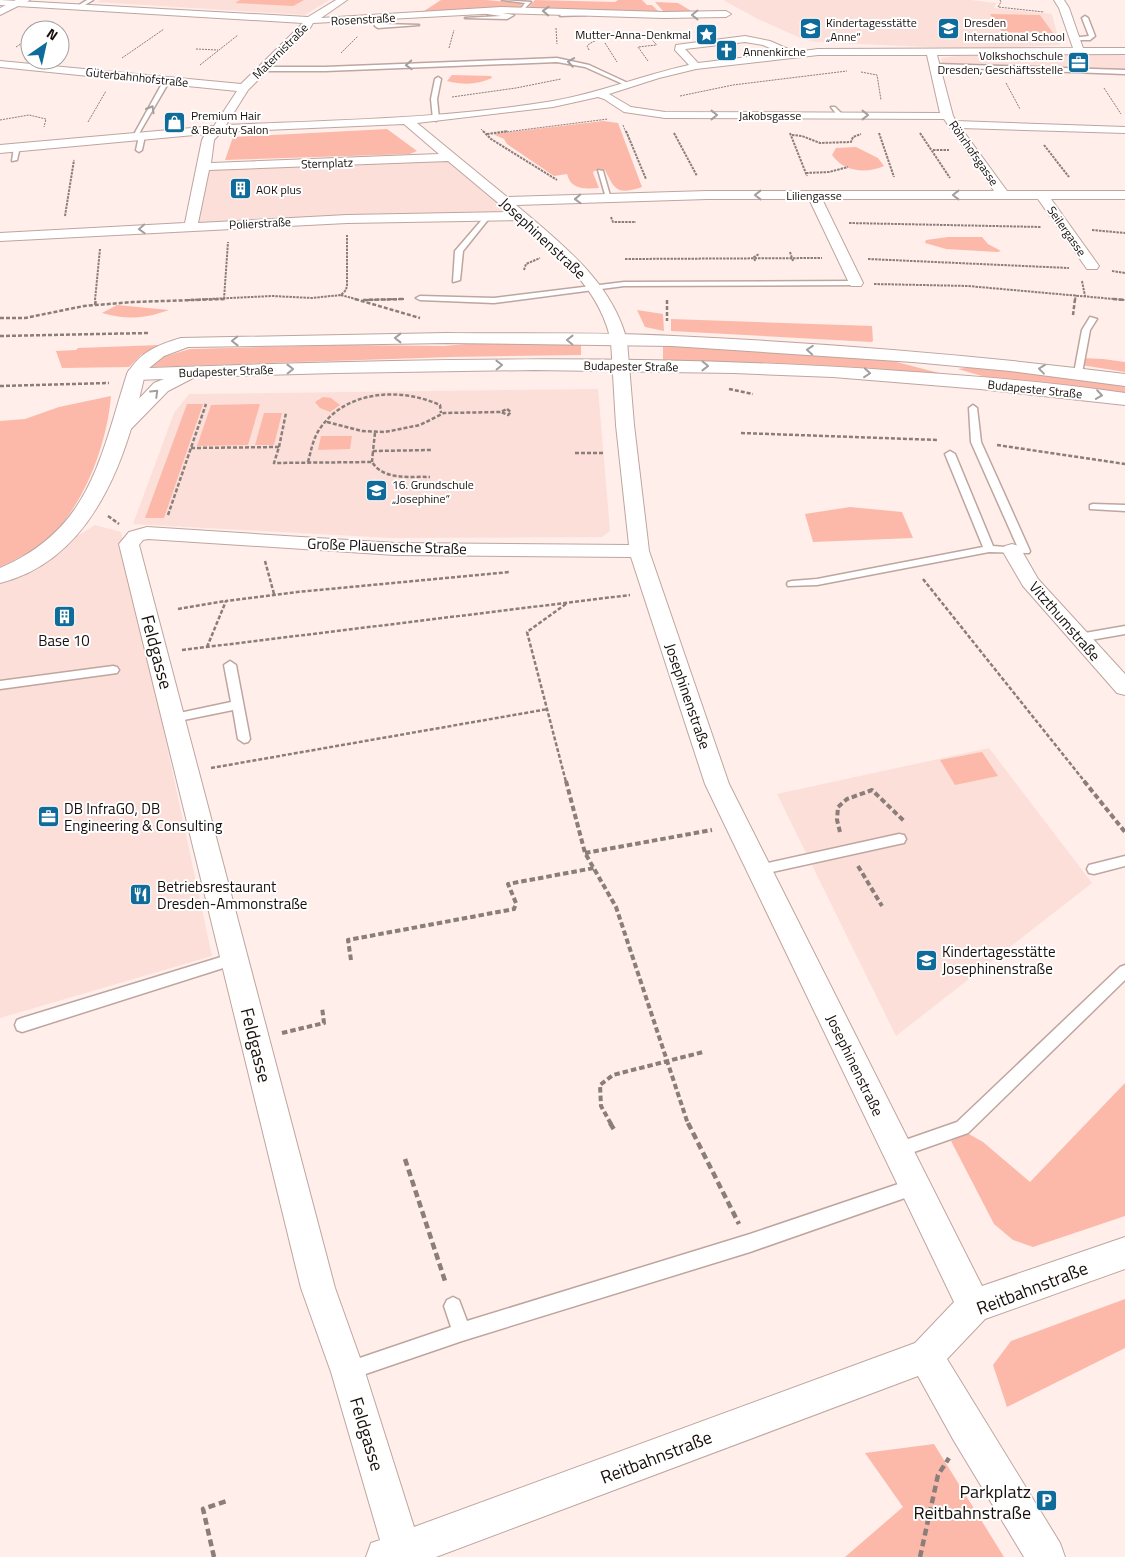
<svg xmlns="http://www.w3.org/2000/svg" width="1125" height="1557" viewBox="0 0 1125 1557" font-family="'Titillium Web',sans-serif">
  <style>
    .built { fill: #fcdfd8 }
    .green { fill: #fcb9a9 }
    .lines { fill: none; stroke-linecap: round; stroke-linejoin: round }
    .lane-casing { stroke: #bfa59f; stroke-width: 3 }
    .street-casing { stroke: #bfa59f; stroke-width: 2 }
    .secondary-casing { stroke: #bfa59f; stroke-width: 2 }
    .primary-casing { stroke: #bfa59f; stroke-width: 2 }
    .path-far4 { stroke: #8a7e7a; stroke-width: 1; stroke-dasharray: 2 1; stroke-linecap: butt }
    .path-far3 { stroke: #8a7e7a; stroke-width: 2; stroke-dasharray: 2.5 1; stroke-linecap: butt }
    .path-far2 { stroke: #8a7e7a; stroke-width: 2.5; stroke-dasharray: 4 2; stroke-linecap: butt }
    .path-far1 { stroke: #8a7e7a; stroke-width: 4; stroke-dasharray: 5.5 3; stroke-linecap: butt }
    .path { stroke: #8a7e7a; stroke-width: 4.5; stroke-dasharray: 7 4; stroke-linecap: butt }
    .lane { fill: #fff; fill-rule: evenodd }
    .street { fill: #fff; fill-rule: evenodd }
    .secondary { fill: #fff; fill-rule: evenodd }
    .primary { fill: #fff; fill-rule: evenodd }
    .oneway { stroke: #a29f9e }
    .labels { text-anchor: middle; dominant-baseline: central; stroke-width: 4; stroke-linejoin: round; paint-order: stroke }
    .far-street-label { font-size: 12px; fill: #170f0c; stroke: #fff }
    .far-poi-label { font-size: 12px; fill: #170f0c; stroke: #fff; text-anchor: start }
    .street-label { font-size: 15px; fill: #170f0c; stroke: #fff }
    .poi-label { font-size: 15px; fill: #170f0c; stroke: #fff; text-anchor: start }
    .near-street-label { font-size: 18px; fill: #170f0c; stroke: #fff }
    .near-poi-label { font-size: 18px; fill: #170f0c; stroke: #fff; text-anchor: end }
  </style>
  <rect width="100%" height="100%" fill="#ffeeea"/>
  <!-- built -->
  <path class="built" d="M 101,0 L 329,0 L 305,15 L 97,2 Z
    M 723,0 L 970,0 L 996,3 L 994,8 L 1052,14 L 1060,45 L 973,49 L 816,42 L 803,39 L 758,19 Z
    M 1055,55 L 1125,55 L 1125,74 L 944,68 L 941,58 L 957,56 Z
    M 450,157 L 521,216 L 191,226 L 204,167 Z
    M 598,389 L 610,531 L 602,537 L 392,538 L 133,524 L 174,413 L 189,394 Z
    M 95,525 L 121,532 L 212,956 L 0,1018 L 0,584 Z
    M 989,748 L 1092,883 L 896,1036 L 777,794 Z"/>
  <!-- green -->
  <path class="green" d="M 240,0 L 304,0 L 293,6 L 235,3 Z
    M 441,0 L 486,0 L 523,3 L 519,9 L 421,13 Z
    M 535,0 L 615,2 L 618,0 L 642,0 L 647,5 L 652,5 L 658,11 L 654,13 L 528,8 Z
    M 655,2 L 678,3 L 693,12 L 665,13 Z
    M 990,14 L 1040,15 L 1053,33 L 1002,32 Z
    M 452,75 L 491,76 L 492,78 C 477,85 463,85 447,81 Z
    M 603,121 L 618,123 L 642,187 C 618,195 615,191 605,170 L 594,171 L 593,173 L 599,188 C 585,189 571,190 567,174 L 554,176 L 507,144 L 504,139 L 493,134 Z
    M 387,129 L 417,151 L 410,154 L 225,160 L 233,137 Z
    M 856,147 L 878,158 L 884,166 C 866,174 844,172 832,155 L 836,148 Z
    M 982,237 L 988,244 L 1001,251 L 997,252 L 946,249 L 925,243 L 926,240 L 948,237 Z
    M 117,305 L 169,310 C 143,319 128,320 102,313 Z
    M 637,310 L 663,314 L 664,331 L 645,327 Z
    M 671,319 L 872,326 L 873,341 L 871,342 L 671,331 Z
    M 488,342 L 581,344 L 581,355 L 451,357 L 148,367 L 159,358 L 190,349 L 342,345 L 444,346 Z
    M 160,345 L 141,355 L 129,367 L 62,368 L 56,351 L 76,350 L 78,348 Z
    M 663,346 L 877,357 L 947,375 L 801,366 L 663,360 Z
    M 1082,358 L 1103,359 L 1125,362 L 1125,372 L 1081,365 Z
    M 972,365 L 1125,383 L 1125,395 L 992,379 L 958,369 L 971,367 Z
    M 111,396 C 107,444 84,508 46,540 C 33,551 16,559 0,567 L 0,421 L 25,419 L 59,407 Z
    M 323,397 L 331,398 L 340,405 L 330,412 L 320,408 L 315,402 Z
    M 187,404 L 203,404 L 164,518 L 145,518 Z
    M 260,404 L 248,445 L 197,446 L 211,405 Z
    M 264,413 L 282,413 L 274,445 L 255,445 Z
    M 321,436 L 352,436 L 350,449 L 318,450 Z
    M 850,507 L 902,512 L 913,538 L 813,542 L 805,514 Z
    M 982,752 L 998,776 L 955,785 L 940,760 Z
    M 1125,1083 L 1125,1216 L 1033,1247 L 1013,1240 L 994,1224 L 951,1141 L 967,1133 L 983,1142 L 1030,1182 Z
    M 1125,1299 L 1125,1348 L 1007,1407 L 993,1365 L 1011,1341 Z
    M 934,1444 L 1004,1557 L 845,1557 L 903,1507 L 865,1453 Z"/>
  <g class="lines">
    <defs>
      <path id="lane" d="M 87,0 L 93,0 L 80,8 L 76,7 Z
        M 502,0 L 531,2 L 522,11 L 520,10 L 525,3 Z
        M 484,10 L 514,15 L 507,19 L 465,18 L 501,16 L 487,14 L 482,11 Z
        M 562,14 L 585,14 L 587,15 L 560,16 Z
        M 1085,16 L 1088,18 L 1095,36 L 1090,40 L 1072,40 L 1072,38 L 1089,36 L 1082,18 Z
        M 378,17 L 381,19 L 381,24 L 419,25 L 378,28 L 375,26 L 375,19 Z
        M 557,58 L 589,65 L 630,84 L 625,85 L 585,67 L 557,62 L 325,71 L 261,71 L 258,69 L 261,67 L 325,67 Z
        M 935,64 L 1125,70 L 1125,74 L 933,67 Z
        M 438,77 L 441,79 L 437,99 L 439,119 L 436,121 L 433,119 L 431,99 L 435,79 Z
        M 167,78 L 170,80 L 137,137 L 132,138 L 164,80 Z
        M 831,107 L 835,107 L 842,114 L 842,116 L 838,116 Z
        M 142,134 L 145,136 L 142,150 L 139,152 L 136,150 L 139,136 Z
        M 17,145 L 20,147 L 17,160 L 12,161 L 14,147 Z
        M 598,170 L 603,171 L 611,199 L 606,198 Z
        M 486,215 L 491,216 L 463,251 L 460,280 L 453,282 L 455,251 Z
        M 856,281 L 859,281 L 859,285 L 624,286 L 494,303 L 420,300 L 416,298 L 420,296 L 494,298 L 624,282 Z
        M 1090,317 L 1097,319 L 1090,330 L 1082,373 L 1078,376 L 1074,373 L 1082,330 Z
        M 973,405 L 977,408 L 981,442 L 1030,551 L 1029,553 L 989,552 L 817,585 L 788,586 L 787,584 L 788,582 L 792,581 L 817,579 L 983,547 L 945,454 L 950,451 L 955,454 L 993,546 L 1018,548 L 971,442 L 969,408 Z
        M 1093,504 L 1125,505 L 1125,511 L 1090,509 L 1090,505 Z
        M 1125,626 L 1125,634 L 1079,642 L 1073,638 L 1079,634 Z
        M 230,661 L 236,665 L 250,739 L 248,742 L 244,743 L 238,739 L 233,710 L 174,722 L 170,721 L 168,718 L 170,715 L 231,702 L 224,665 Z
        M 113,666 L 117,667 L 119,670 L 117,673 L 0,689 L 0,681 Z
        M 899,834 L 904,835 L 906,839 L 904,843 L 899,844 L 759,875 L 754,874 L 752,870 L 754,866 L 759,865 Z
        M 1125,856 L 1125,866 L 1094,874 L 1089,873 L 1087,869 L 1089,865 Z
        M 234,953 L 239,955 L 241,959 L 239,963 L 22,1032 L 17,1030 L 15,1025 L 17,1020 L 22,1018 Z
        M 1125,965 L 1125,980 L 968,1133 L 897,1158 L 891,1155 L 889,1150 L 891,1145 L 957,1122 L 1120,967 Z
        M 916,1178 L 922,1180 L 924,1186 L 922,1192 L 750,1252 L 462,1341 L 348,1380 L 342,1377 L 339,1371 L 342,1365 L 348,1362 L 451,1327 L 444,1306 L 447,1300 L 453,1297 L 459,1300 L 467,1321 L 750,1234 Z"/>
      <path id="street" d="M 0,0 L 308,17 L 336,0 L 347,0 L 321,18 L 501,7 L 664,12 L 726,11 L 731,14 L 726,17 L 664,18 L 501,13 L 313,23 L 310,28 L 248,90 L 226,125 C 335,120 445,119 553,101 C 599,93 643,75 689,65 L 675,50 L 676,45 L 745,36 L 770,41 L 795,52 L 818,49 L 1073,48 L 1059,8 L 1054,0 L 1064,0 L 1069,8 L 1083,48 L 1125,48 L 1125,54 L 937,55 L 953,116 L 956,121 L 1125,127 L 1125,133 L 961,128 L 1007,191 L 1125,191 L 1125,199 L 1051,199 L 1099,266 L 1097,269 L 1087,269 L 1038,199 L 822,199 L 863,283 L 861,286 L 851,286 L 849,283 L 809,199 L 707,199 L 516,205 C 560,243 612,281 627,341 L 634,425 L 649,551 L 729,784 L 982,1286 L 1125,1237 L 1125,1269 L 985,1319 L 947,1359 L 1060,1543 L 1065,1557 L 1024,1557 L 954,1441 L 918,1376 L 436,1557 L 366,1557 L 371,1543 L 380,1540 L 331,1372 L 301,1288 L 119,544 L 129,532 L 147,527 L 395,543 L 629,545 L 616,425 L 611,341 C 599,286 557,255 518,220 L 347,223 L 0,241 L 0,233 L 185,223 L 202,140 L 205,134 L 0,153 L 0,145 L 214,126 L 237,91 L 0,67 L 0,61 L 241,84 L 303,23 L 0,5 ZM 745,42 L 763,45 L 781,53 L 698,63 L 685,49 ZM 818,55 L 927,55 L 940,113 L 665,112 L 631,107 L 609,94 L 659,78 L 696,69 ZM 598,97 L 604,99 L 624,112 L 665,118 L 944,119 L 994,191 L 707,191 L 507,197 L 417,123 L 553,107 ZM 404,124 L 439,154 L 211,163 L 214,140 L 221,132 ZM 448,161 L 509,212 L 347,215 L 198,223 L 209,170 ZM 148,539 L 395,555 L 631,557 L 705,784 L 954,1302 L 915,1343 L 414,1527 L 365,1372 L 335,1288 L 139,545 L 143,540 Z
        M 1012,544 L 1019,546 L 1038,579 L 1125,674 L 1125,695 L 1117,693 L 1023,586 L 1002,550 L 1005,546 Z"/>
      <path id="secondary" d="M 447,333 C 522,334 598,332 674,336 C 825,343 975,355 1125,374 L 1125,386 L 1010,371 L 913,362 L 672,346 L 447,343 L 188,347 L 164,356 L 149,368 C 400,359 650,353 900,371 C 975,376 1050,382 1125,393 L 1125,405 L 980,389 L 833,377 L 734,373 L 534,370 L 335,373 L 195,377 L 168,391 L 128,432 L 121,434 L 114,432 L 111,428 L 154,383 L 164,379 L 136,380 L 129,378 L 127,374 C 140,352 157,345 181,338 Z"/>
      <path id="primary" d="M 16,0 L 30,0 L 0,15 L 0,8 Z
        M 136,368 L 143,370 L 145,374 C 141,390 138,406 133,422 C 113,492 76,564 0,583 L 0,568 C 91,529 100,458 127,374 L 129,370 Z"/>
    </defs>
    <!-- lane casing -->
    <use href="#lane" class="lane-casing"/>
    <!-- street casing -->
    <use href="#street" class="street-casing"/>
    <!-- secondary casing -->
    <use href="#secondary" class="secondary-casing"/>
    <!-- primary casing -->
    <use href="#primary" class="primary-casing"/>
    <!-- path-far4 -->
    <path class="path-far4" d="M 1000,0 L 1001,2 L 998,7 L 1044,12
      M 556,28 L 557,44
      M 43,30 L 54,22
      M 60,34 L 62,34
      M 648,36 L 657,45
      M 605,43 L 617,62
      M 16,47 L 30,38
      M 449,48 L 454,30
      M 196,49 L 218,50
      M 589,50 L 587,46 C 599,34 633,35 649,37
      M 341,53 L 358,36
      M 122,58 L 164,29
      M 648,61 L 638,47 L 656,45
      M 200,65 L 238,35
      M 861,72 L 877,75 L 881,100
      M 1006,83 L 1020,109
      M 1104,88 L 1121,114
      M 680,96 L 733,85 L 847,71
      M 452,97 L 516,88 L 561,79
      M 0,120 L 29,115 L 46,119 L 44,127
      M 88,122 L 106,91
      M 623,125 L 626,133
      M 481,129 L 485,133
      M 498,133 L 608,119"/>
    <!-- path-far3 -->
    <path class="path-far3" d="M 483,131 L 491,139 L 557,180
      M 626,131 L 646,179
      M 674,133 L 697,176
      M 790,133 L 807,176
      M 879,133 L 894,177
      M 920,133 L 950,178
      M 487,134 L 508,131
      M 792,135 L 802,136 L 820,143 L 851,142 L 853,137 L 861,134
      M 1044,145 L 1069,177
      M 933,150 L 949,150
      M 806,173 L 829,172 L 848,167
      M 65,216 L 74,160
      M 611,217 L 613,222 L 636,222
      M 849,223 L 1041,227
      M 1092,230 L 1125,233
      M 790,252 L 793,261
      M 625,259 L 822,258
      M 868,259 L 1069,268
      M 755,261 L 754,257 L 759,254
      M 524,270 L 526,264 L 540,258
      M 1112,271 L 1125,273
      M 1082,281 L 1085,296
      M 874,284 L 968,286 L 1125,300
      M 341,295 L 359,300
      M 224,299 L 228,242
      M 95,300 L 100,249
      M 188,300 L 272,296 L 312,298 L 341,295 L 346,290 L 347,285 L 347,235
      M 363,300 L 404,299
      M 1075,300 L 1076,295"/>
    <!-- path-far2 -->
    <path class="path-far2" d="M 355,299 L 420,318
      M 1113,299 L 1125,300
      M 363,300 L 404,299
      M 667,300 L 667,321
      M 95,305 L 96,299
      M 1073,315 L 1075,299
      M 0,318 L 25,318 L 84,306 L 133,302 L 225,299
      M 0,336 L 149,333
      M 0,386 L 109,383
      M 729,389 L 753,394
      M 507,409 L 511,412 L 508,415 L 501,412 Z
      M 327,422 L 362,431 L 385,432 L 420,425 L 444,413 L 501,412
      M 375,433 L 373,451 L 432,450
      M 741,433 L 938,440
      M 997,445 L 1125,464
      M 279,447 L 286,413
      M 191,448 L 279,447 L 274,463 L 372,462 C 384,481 410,476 430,477
      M 575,453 L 604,453
      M 308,462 C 311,451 313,439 319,430 C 345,390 400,387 440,405 L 441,413
      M 372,462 L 373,451
      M 168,515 L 206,404
      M 108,516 L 119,524
      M 265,561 L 274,594
      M 923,579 L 1085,782
      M 566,604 L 527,632 L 566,782
      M 178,609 L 225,601
      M 207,647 L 226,601 L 297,592 L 510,572
      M 182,650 L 630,595
      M 211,768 L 548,709"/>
    <!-- path-far1 -->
    <path class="path-far1" d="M 566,781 L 585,853 L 616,907 L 688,1124
      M 1084,781 L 1125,832
      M 840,832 L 837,820 L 838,807 L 847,799 L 872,790 L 904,821
      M 585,853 L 712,830
      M 858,866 L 882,906
      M 351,960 L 348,940 L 514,909 L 516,903 L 508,884 L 594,868
      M 282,1033 L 324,1023 L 322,1007
      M 611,1124 L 601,1106 L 600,1085 L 613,1075 L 703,1052"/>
    <!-- path -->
    <path class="path" d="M 610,1123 L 615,1131
      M 688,1123 L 739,1224
      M 405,1159 L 446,1284
      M 214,1557 L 203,1509 L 227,1501
      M 920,1557 L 938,1475 L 949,1458"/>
    <!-- lane -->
    <use href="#lane" class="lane"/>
    <!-- street -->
    <use href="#street" class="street"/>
    <!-- secondary -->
    <use href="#secondary" class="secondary"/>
    <!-- primary -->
    <use href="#primary" class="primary"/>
  </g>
  <!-- one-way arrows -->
  <defs><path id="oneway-chevron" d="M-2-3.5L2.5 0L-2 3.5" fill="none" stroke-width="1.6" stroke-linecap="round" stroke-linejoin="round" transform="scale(1.25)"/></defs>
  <g class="oneway">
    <use href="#oneway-chevron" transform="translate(546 11) rotate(-178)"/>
    <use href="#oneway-chevron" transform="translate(695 15) rotate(179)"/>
    <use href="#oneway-chevron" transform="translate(571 62) rotate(-171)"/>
    <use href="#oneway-chevron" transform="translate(409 65) rotate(177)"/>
    <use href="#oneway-chevron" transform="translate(151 109) rotate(-60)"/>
    <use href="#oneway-chevron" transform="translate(714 115)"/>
    <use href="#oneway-chevron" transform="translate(865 115)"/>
    <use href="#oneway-chevron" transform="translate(758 195) rotate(180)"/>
    <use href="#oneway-chevron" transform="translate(956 195) rotate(-180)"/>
    <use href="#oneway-chevron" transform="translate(578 199) rotate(178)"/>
    <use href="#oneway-chevron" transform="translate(142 229) rotate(177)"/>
    <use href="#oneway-chevron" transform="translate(398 338) rotate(180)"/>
    <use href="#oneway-chevron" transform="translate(570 340) rotate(-179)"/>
    <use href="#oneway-chevron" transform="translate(235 341) rotate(179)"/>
    <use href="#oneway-chevron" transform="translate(810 350) rotate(-176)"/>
    <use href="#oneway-chevron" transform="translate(499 365) rotate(-1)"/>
    <use href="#oneway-chevron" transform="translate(705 366) rotate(1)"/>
    <use href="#oneway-chevron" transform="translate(290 369) rotate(-1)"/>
    <use href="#oneway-chevron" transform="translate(1042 369) rotate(-173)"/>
    <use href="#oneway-chevron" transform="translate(867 373) rotate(5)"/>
    <use href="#oneway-chevron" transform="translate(155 393) rotate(-44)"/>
    <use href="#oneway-chevron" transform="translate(1099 395) rotate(8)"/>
  </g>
  <!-- icons -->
  <defs>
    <symbol id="school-square" viewBox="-11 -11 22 22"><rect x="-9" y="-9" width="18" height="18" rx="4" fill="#0f6b9a" stroke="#fff"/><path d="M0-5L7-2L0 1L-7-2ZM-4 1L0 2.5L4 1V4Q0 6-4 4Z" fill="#fff"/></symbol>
    <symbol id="sight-square" viewBox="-11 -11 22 22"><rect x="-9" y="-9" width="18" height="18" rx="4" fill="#0f6b9a" stroke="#fff"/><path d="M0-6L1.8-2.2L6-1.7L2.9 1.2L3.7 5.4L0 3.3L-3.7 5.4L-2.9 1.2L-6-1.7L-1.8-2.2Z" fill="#fff"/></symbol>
    <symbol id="church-square" viewBox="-11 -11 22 22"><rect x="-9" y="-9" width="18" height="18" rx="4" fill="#0f6b9a" stroke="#fff"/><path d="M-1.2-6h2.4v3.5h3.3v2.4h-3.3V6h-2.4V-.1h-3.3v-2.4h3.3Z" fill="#fff"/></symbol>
    <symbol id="office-square" viewBox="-11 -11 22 22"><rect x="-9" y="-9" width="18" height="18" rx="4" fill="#0f6b9a" stroke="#fff"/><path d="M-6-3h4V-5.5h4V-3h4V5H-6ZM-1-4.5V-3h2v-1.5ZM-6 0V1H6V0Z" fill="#fff"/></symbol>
    <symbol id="shop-square" viewBox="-11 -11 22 22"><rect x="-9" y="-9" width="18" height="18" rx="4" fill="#0f6b9a" stroke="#fff"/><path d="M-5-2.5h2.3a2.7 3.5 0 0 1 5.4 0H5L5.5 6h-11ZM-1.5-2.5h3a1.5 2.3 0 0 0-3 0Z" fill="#fff"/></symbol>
    <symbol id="building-square" viewBox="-11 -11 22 22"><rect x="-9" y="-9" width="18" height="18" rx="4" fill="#0f6b9a" stroke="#fff"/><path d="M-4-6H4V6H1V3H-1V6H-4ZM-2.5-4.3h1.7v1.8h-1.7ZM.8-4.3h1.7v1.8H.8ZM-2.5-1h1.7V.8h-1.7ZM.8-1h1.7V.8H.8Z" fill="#fff"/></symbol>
    <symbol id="restaurant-square" viewBox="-11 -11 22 22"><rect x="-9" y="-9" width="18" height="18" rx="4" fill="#0f6b9a" stroke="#fff"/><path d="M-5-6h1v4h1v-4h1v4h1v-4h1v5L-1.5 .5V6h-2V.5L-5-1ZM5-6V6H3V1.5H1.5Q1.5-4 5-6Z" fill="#fff"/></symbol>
    <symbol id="parking-square" viewBox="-11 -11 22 22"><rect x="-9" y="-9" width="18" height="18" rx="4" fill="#0f6b9a" stroke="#fff"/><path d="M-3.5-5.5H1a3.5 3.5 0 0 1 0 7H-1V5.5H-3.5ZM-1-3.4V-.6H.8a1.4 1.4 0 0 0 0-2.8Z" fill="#fff"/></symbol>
  </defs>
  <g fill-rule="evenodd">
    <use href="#school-square" x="798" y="16" width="25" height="25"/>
    <use href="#school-square" x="936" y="16" width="25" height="25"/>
    <use href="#sight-square" x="694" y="22" width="25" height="25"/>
    <use href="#church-square" x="714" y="38" width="25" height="25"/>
    <use href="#office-square" x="1066" y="50" width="25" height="25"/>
    <use href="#shop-square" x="162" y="110" width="25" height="25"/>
    <use href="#building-square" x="228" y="176" width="25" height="25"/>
    <use href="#school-square" x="364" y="478" width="25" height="25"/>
    <use href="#building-square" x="52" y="604" width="25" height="25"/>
    <use href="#office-square" x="36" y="804" width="25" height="25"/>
    <use href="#restaurant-square" x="128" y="882" width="25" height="25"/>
    <use href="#school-square" x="914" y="948" width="25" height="25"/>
    <use href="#parking-square" x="1034" y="1488" width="25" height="25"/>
  </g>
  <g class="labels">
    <!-- far-street labels -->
    <g class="far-street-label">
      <text transform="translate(363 19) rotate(-3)">Rosenstraße</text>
      <text transform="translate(280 51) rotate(-45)">Maternistraße</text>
      <text transform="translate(137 77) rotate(6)">Güterbahnhofstraße</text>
      <text x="770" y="115">Jakobsgasse</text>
      <text transform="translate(974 153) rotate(55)">Röhrhofsgasse</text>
      <text transform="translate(327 163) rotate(-2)">Sternplatz</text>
      <text x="814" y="195">Liliengasse</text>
      <text transform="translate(260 223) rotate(-3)">Polierstraße</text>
      <text transform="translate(1067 231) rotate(55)">Seilergasse</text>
      <text transform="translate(631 366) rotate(1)">Budapester Straße</text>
      <text transform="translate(226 371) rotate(-2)">Budapester Straße</text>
      <text transform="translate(1035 389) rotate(6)">Budapester Straße</text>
    </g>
    <!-- far-poi labels -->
    <g class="far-poi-label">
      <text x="826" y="22">Kindertagesstätte<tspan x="826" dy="14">„Anne“</tspan></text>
      <text x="964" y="22">Dresden<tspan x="964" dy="14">International School</tspan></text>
      <text x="691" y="34" text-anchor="end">Mutter-Anna-Denkmal</text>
      <text x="743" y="51">Annenkirche</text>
      <text x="1063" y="55" text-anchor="end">Volkshochschule<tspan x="1063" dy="14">Dresden, Geschäftsstelle</tspan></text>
      <text x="191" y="115">Premium Hair<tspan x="191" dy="14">&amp; Beauty Salon</tspan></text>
      <text x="256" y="189">AOK plus</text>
      <text x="392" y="484">16. Grundschule<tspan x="392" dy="14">„Josephine“</tspan></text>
    </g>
    <!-- street labels -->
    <g class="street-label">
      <text transform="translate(543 238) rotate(43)">Josephinenstraße</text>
      <text transform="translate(387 546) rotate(2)">Große Plauensche Straße</text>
      <text transform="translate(1065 621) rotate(49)">Vitzthumstraße</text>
      <text transform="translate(688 696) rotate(71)">Josephinenstraße</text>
      <text transform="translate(855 1065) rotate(64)">Josephinenstraße</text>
    </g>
    <!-- poi labels -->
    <g class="poi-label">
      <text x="64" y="640" text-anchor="middle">Base 10</text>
      <text x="64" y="808">DB InfraGO, DB<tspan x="64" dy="17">Engineering &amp; Consulting</tspan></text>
      <text x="157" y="886">Betriebsrestaurant<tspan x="157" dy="17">Dresden-Ammonstraße</tspan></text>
      <text x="942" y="951">Kindertagesstätte<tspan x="942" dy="17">Josephinenstraße</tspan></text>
    </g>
    <!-- near-street labels -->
    <g class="near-street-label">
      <text transform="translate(157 652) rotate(75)">Feldgasse</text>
      <text transform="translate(256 1045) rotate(76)">Feldgasse</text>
      <text transform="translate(1032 1288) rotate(-21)">Reitbahnstraße</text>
      <text transform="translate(367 1434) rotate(73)">Feldgasse</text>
      <text transform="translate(656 1457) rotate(-21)">Reitbahnstraße</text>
    </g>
    <!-- near-poi labels -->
    <g class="near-poi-label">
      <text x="1031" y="1491">Parkplatz<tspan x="1031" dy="21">Reitbahnstraße</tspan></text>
    </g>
  </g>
  <!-- north arrow -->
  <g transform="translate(45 45) rotate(34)"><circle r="24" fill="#ffffff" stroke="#a29f9e"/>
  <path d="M0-4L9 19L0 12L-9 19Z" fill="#0f6b9a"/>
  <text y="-8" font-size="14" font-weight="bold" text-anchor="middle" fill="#170f0c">N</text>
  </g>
</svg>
